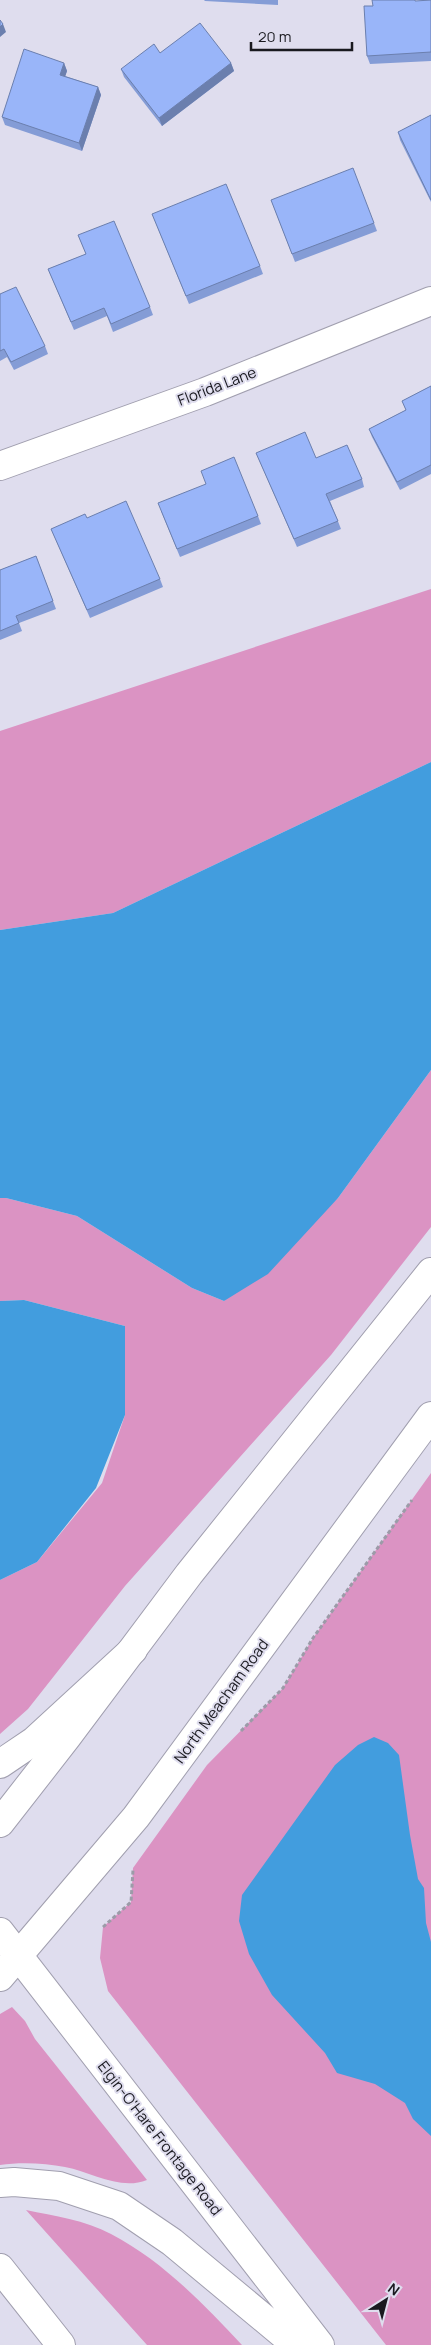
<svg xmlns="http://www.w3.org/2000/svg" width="431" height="2345" viewBox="0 0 431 2345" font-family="Manrope,sans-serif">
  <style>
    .green { fill: #db93c3 }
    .water { fill: #429dde }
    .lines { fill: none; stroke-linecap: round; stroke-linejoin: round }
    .minor-casing { stroke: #a19faf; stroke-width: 30 }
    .secondary-casing { stroke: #a19faf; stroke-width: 30 }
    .motorway-casing { stroke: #a19faf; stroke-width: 30 }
    .path { stroke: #9c9ba8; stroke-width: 3; stroke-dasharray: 4 2.5; stroke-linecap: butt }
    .minor { stroke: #fff; stroke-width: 28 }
    .secondary { stroke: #fff; stroke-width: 28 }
    .motorway { stroke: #fff; stroke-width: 28 }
    .wall { fill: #849cd6 }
    .shaded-wall { fill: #6b7fae }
    .building { fill: #99b5f9; stroke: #6b7fae }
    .labels { text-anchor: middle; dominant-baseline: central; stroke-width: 4; stroke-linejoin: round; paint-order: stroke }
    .street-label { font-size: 15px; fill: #19191f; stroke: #dfddee }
  </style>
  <rect width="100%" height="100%" fill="#dfddee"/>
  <!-- green -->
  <path class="green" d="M 431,589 L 431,762 L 113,913 L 0,930 L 0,731 Z
    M 431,1070 L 431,1227 L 331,1355 L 125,1586 L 28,1709 L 0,1734 L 0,1580 L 37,1562 L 102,1483 L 125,1415 L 125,1326 L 24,1300 L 0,1301 L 0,1198 L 6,1198 L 77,1216 L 192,1288 L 224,1301 L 338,1198 Z
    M 431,1473 L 431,2345 L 386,2345 L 108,1991 L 100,1958 L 103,1927 L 131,1902 L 133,1868 L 207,1765 L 283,1688 L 313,1638 Z
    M 12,2007 L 25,2021 L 35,2039 L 147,2180 C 120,2191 92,2172 65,2167 C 45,2163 20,2162 0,2165 L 0,2014 Z
    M 26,2210 C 54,2216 85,2220 111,2234 C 161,2260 203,2303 242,2345 L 147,2345 Z"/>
  <!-- water -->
  <path class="water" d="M 431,762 L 431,1070 L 338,1198 L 268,1274 L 224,1301 L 192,1288 L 77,1216 L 6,1198 L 0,1198 L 0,930 L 113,913 Z
    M 24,1300 L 125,1326 L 125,1415 L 96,1488 L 37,1562 L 0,1580 L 0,1301 Z
    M 374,1737 L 388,1743 L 399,1755 L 410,1835 L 418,1879 L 424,1888 L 426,1923 L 431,1942 L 431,2136 L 413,2119 L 405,2103 L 375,2084 L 337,2073 L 325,2053 L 272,1995 L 249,1954 L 239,1921 L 242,1895 L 335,1765 L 358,1745 Z"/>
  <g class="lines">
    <defs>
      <path id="minor" d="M 0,466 L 205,392 L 431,301"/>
      <path id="secondary" d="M 0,1823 L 67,1737 L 189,1574 L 431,1272
        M 0,1932 L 320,2345
        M 0,1977 L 136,1817 L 431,1416
        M 0,2183 L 14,2182 L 59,2186 L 119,2206 L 172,2242 L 296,2345"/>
      <path id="motorway" d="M 0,1764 L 34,1741 L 133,1650
        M 0,2268 L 61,2345"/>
    </defs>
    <!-- minor casing -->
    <use href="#minor" class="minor-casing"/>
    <!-- secondary casing -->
    <use href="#secondary" class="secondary-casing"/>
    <!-- motorway casing -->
    <use href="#motorway" class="motorway-casing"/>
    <!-- path -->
    <path class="path" d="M 241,1731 L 283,1688 L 313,1638 L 412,1500
      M 103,1927 L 131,1902 L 133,1870"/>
    <!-- minor -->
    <use href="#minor" class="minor"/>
    <!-- secondary -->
    <use href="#secondary" class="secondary"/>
    <!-- motorway -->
    <use href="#motorway" class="motorway"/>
  </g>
  <!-- wall -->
  <path class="wall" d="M 204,0 L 278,0 L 278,5 L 205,1 Z
    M 431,0 L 431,61 L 370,64 L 367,56 L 418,1 Z
    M 160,53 L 231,63 L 234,71 L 162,126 L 124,77 L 121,69 Z
    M 64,63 L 67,71 L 65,76 L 98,87 L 101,95 L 82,151 L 5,125 L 2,117 Z
    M 431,115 L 431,202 L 400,140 L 398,132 Z
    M 271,200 L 374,223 L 377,231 L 295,262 Z
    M 152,214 L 260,266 L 263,274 L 189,304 Z
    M 78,235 L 150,307 L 153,315 L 113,332 L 107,316 L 74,330 L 48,269 L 86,254 Z
    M 0,294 L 45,346 L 48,354 L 14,370 L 7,357 L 0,361 Z
    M 431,386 L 431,474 L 400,490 L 372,437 L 369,429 L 406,410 L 402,401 Z
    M 256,453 L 316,458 L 362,479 L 364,487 L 330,501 L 341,529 L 297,547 Z
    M 161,511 L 258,516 L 261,524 L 180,557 Z
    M 87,518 L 160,579 L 163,587 L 90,618 L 51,529 Z
    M 36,556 L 56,609 L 19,623 L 22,631 L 0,640 L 0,570 Z"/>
  <!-- shaded-wall -->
  <path class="shaded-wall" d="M 3,24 L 6,32 L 0,37 L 0,27 Z
    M 64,63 L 67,71 L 63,83 L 60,75 Z
    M 231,63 L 234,71 L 162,126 L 159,118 Z
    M 98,87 L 101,95 L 82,151 L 79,143 Z"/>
  <!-- building -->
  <path class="building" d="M 372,0 L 415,0 L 415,1 L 431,0 L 431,52 L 367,56 L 364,6 L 373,6 Z
    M 0,20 L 3,24 L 0,27 Z
    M 200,23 L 231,63 L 159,118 L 121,69 L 154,44 L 160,53 Z
    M 24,49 L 64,63 L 60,75 L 98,87 L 79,143 L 2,117 Z
    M 431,115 L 431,200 L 398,132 Z
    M 353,168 L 374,223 L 292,254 L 271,200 Z
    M 226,184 L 260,266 L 186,296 L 152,214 Z
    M 114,221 L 150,307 L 111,324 L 104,308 L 71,322 L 48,269 L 86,254 L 78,235 Z
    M 16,287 L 45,346 L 11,362 L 4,349 L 0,351 L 0,294 Z
    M 431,386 L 431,465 L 397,482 L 369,429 L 406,410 L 402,401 Z
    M 305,432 L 316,458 L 347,445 L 362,479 L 326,494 L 338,521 L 294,539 L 256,453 Z
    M 234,457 L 258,516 L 177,549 L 158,503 L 206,484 L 201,471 Z
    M 126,501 L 160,579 L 87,610 L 51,529 L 85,514 L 87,518 Z
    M 36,556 L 53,601 L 16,616 L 19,623 L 0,631 L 0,570 Z"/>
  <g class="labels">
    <!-- street labels -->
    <g class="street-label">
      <text transform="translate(217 386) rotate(-21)">Florida Lane</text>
      <text transform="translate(221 1701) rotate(-54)">North Meacham Road</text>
      <text transform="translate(160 2138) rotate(52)">Elgin-O'Hare Frontage Road</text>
    </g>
  </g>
  <!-- north arrow -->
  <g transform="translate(386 2300) rotate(36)" stroke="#dfddee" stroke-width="4" paint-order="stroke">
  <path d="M0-4L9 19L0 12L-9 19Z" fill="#19191f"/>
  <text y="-8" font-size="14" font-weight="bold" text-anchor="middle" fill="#19191f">N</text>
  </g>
  <!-- scale -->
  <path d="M251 42v8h101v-8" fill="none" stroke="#19191f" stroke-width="2.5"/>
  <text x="258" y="42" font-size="15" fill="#19191f" stroke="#dfddee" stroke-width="4" paint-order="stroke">20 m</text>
</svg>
